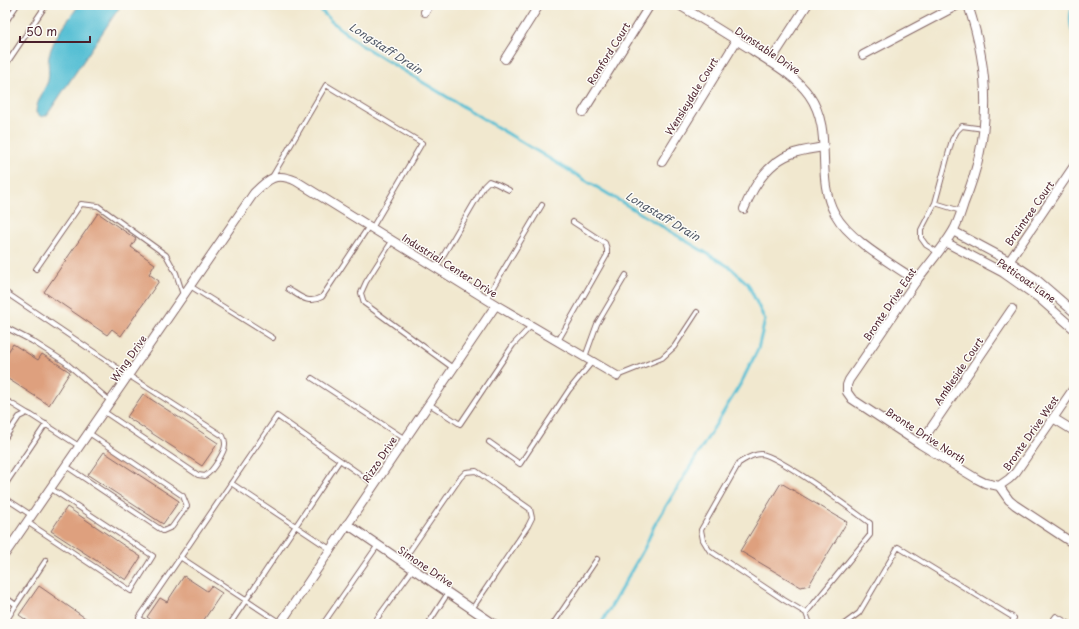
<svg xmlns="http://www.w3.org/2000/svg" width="1079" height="629" viewBox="0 0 1079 629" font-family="'Playpen Sans',sans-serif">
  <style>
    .water { fill: #57bfd4; stroke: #506f80 }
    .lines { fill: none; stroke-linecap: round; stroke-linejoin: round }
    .stream { stroke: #57bfd4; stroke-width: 3 }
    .building { fill: #dea07e }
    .service-casing { stroke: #846564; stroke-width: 6 }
    .minor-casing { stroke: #846564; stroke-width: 10 }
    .service { stroke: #fff; stroke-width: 4 }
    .minor { stroke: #fff; stroke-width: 8 }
    .labels { text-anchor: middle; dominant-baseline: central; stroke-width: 3; stroke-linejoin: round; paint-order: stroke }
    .street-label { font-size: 10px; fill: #4a1f2b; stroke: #fdfcf7 }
    .water-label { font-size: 11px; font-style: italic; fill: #4f5766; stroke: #fdfcf7 }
  </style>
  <rect width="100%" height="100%" fill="#fdfcf7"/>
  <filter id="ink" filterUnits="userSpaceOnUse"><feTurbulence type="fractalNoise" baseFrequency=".025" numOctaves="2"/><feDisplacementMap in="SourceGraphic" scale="8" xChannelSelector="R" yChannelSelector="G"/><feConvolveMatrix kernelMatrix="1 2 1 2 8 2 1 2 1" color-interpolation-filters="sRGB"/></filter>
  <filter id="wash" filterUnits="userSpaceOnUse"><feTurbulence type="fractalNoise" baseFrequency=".012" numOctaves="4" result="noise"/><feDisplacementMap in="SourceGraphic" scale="16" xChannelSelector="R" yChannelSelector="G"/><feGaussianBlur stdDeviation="0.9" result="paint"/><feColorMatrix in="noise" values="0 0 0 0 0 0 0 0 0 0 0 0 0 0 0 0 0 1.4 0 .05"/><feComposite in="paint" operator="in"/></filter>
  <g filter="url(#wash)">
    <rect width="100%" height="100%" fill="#f1e8cf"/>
    <!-- water -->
    <path class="water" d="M 79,5 L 121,5 L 47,115 L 42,117 L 36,113 C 36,102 44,91 48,81 C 50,73 47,64 49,56 C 53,37 68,21 79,5 Z"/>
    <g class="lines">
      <!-- stream -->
      <path class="stream" d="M 316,5 L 331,21 L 361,45 L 731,268 L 748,284 L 765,320 L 758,349 L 741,383 L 654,526 L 645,547 L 601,624
        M 1074,5 C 1068,15 1070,25 1074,35"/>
    </g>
    <g id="blocks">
      <!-- building -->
      <path class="building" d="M 98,213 L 136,239 L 131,247 L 155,264 L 149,274 L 159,281 L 121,336 L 112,329 L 107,335 L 44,292 Z
        M 13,344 L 38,360 L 42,354 L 70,372 L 49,405 L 5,377 L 5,357 Z
        M 143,394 L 218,443 L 202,466 L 127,417 Z
        M 104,452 L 179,501 L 163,524 L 88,475 Z
        M 781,483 L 847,522 L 809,585 L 801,587 L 740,551 Z
        M 67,507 L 141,557 L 126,580 L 51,531 Z
        M 184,576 L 207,591 L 211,586 L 222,593 L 201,624 L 157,624 L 147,617 L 160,598 L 167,602 Z
        M 39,586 L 94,624 L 32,624 L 19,615 Z"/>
    </g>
  </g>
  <g filter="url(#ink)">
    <use href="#blocks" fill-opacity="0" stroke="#846564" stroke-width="1"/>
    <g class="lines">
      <defs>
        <path id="service" d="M 5,23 L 17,5
          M 5,66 L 46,5
          M 272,177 L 326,85 L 422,143 L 372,228
          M 935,203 L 961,211
          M 392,241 L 366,282 L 361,293 L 364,303 L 453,368
          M 937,252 L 926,245 L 921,238 L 921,230 L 935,203 L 952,140 L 957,131 L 962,126 L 984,129
          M 436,268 L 484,186 L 489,181 L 497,184 L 509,190
          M 36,269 L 81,204 L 98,206 L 166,255 L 176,273 L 183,295
          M 190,286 L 273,338
          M 288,289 C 300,296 308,305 322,297 L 369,226
          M 5,292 L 128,375 L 223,436 C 224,438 225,440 225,443 C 226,451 212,472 205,476 L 198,475 L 103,411
          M 486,299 L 542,205
          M 5,327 L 32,341 L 65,362 L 110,401
          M 558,341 L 607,255 L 607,249 L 605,243 L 573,222
          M 585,357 L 597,324 L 626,275
          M 617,376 L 662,358 L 674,347 L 697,312
          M 312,378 L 405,439
          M 429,404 L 460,424 L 513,345 L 531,326
          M 5,408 L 9,402 L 27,413
          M 5,438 L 19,417 L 27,413 L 31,415 L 79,446
          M 489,442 L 520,464 L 569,390 L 592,362
          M 66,466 L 163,531 L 172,527 L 187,506 L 183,496 L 89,433
          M 231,483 L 330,549
          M 5,485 L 46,424
          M 5,498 L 31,515
          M 27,522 L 131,591 L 153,556 L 50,488
          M 180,557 L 282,624
          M 402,562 L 460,478 L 466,472 L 476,471 L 530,509 L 532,518 L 528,526 L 472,609
          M 5,597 L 16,605 L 5,623
          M 16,605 L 46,560
          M 806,613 L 870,535 L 870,523 C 852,510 778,455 761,454 C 752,454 746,459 739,463 L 701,530 L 703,540 L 709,550 L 784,600 L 806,613 L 810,624
          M 148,624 L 139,618 L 277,416 L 374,484
          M 230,624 L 340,460
          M 323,624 L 378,545
          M 373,624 L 413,569
          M 428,624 L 448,593
          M 553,624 L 597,559
          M 844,624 L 859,613 L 898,547 L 1014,618 L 1011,624
          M 1050,624 L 1056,616 L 1070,624"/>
        <path id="minor" d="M 679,5 C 704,20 728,35 752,50 C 771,63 795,75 809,95 C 835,132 814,177 835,214 C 849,240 892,264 917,281
          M 968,5 C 991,74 992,135 964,203 C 961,212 958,223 953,231 C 943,248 929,264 917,280 C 894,313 872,347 849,380 L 847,385 L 847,392 L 852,399 L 920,444 L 977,479 L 985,483 L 999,486
          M 425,12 L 429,5
          M 863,55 L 958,5
          M 505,59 L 539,5
          M 770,62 L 807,5
          M 583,112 L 650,5
          M 662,162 L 737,40
          M 744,209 C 753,187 767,163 791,154 C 802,150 813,149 824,147
          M 953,231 L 1009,261 L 1036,279 L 1074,312
          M 945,242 L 1002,272 L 1039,298 L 1074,329
          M 1002,272 L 1074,166
          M 1053,418 L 1074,431
          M 920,444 L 1012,309
          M 999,486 L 1009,479 L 1016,472 L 1074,388
          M 999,486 L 1009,500 L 1015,505 L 1074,544
          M 347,524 L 494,624
          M 5,554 L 254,193 C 269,178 276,172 296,181 L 496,305 L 617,376
          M 280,624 L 496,305"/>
      </defs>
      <!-- service casing -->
      <use href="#service" class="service-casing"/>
      <!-- minor casing -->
      <use href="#minor" class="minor-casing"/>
      <!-- service -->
      <use href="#service" class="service"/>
      <!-- minor -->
      <use href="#minor" class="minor"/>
    </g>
  </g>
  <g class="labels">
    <!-- street labels -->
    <g class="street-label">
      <text transform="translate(768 50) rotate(34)">Dunstable Drive</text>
      <text transform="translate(608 53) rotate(-58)">Romford Court</text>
      <text transform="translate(691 96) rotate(-58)">Wensleydale Court</text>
      <text transform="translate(1029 213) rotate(-55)">Braintree Court</text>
      <text transform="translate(450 265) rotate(32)">Industrial Center Drive</text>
      <text transform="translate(1027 280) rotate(35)">Petticoat Lane</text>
      <text transform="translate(889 304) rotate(-56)">Bronte Drive East</text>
      <text transform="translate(128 358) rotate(-55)">Wing Drive</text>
      <text transform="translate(958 371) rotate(-56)">Ambleside Court</text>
      <text transform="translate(1030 433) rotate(-55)">Bronte Drive West</text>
      <text transform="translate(926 435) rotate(33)">Bronte Drive North</text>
      <text transform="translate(379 459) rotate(-56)">Rizzo Drive</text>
      <text transform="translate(426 566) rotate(34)">Simone Drive</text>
    </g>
    <!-- water labels -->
    <g class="water-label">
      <text transform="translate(386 48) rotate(33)">Longstaff Drain</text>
      <text transform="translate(663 216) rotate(31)">Longstaff Drain</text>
    </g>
  </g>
  <!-- margin -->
  <rect width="1079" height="629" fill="none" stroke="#fdfcf7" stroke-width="20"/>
  <!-- scale -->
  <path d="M20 36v6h70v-6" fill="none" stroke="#4a1f2b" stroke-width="2"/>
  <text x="26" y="36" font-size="12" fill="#4a1f2b" stroke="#fdfcf7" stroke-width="3" paint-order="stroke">50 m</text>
</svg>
